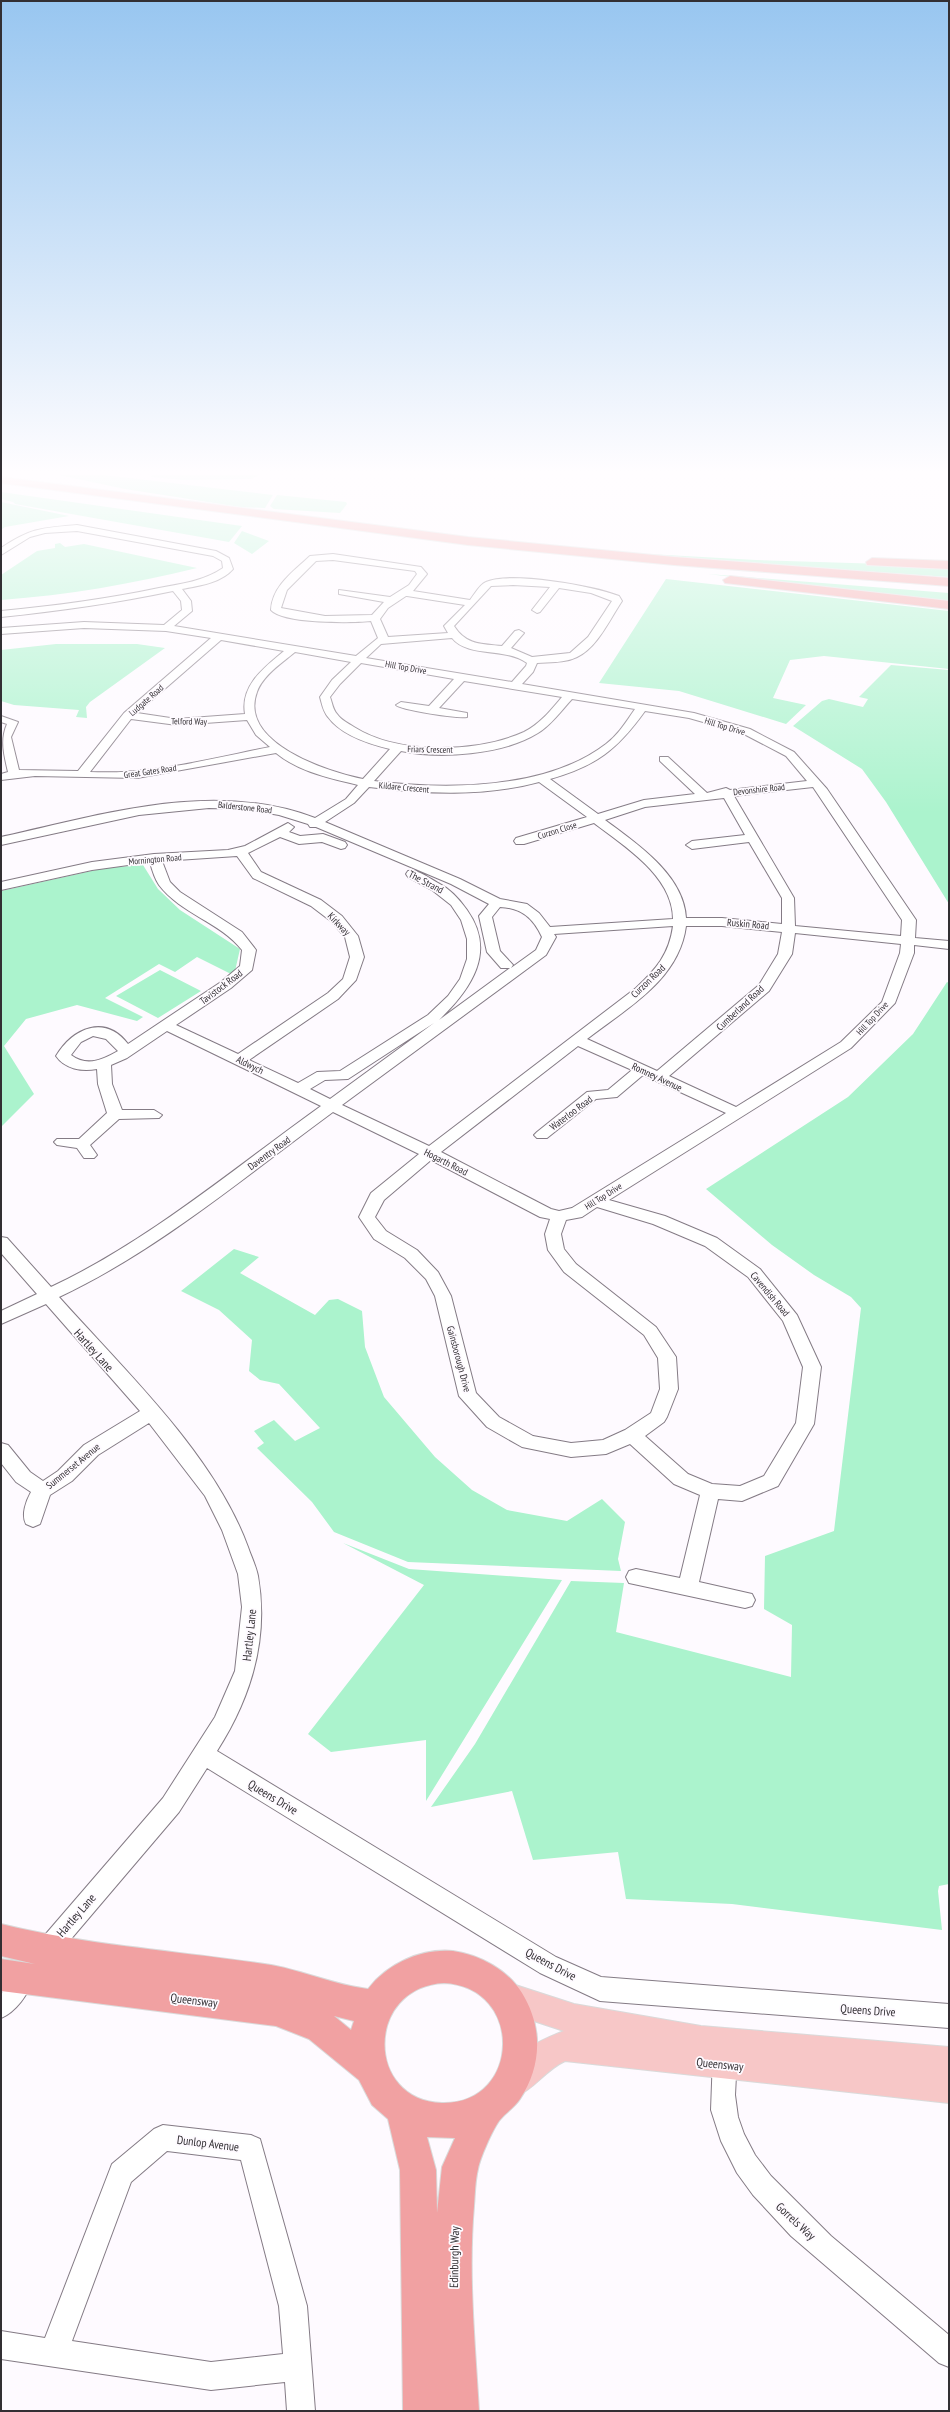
<svg xmlns="http://www.w3.org/2000/svg" width="950" height="2412" viewBox="0 0 950 2412" font-family="'PT Sans Narrow',sans-serif">
  <style>
    .green { fill: #abf3cd }
    .lines { fill: none; stroke-linecap: round; stroke-linejoin: round }
    .minor-casing { stroke: #847b85; stroke-width: 2 }
    .major-casing { stroke: #dadada; stroke-width: 2 }
    .highway-casing { stroke: #dadada; stroke-width: 2 }
    .minor { fill: #fff; fill-rule: evenodd }
    .major { fill: #f7c7c7; fill-rule: evenodd }
    .highway { fill: #f1a1a2; fill-rule: evenodd }
    .labels { text-anchor: middle; dominant-baseline: central; stroke-width: 3.5; stroke-linejoin: round; paint-order: stroke }
    .far-street-label { font-size: 9px; fill: #322f33; stroke: #fefaff }
    .street-label { font-size: 10px; fill: #322f33; stroke: #fefaff }
    .near-street-label { font-size: 12px; fill: #322f33; stroke: #fefaff }
  </style>
  <rect width="100%" height="100%" fill="#fefaff"/>
  <!-- green -->
  <path class="green" d="M 59,475 L 104,475 L 273,495 L 265,508 L 240,507 L 125,489 Z
    M 152,475 L 259,475 L 251,479 L 183,480 L 151,477 Z
    M 1,492 L 242,526 L 229,542 L 15,504 L 13,502 L 1,499 Z
    M 277,495 L 346,502 L 347,504 L 340,513 L 274,509 L 270,506 Z
    M 1,502 L 69,516 L 5,527 L 1,530 Z
    M 242,531 L 269,541 L 252,554 L 234,543 Z
    M 60,543 L 65,547 L 84,544 L 197,568 C 132,584 68,595 1,600 L 1,575 L 37,551 L 55,548 L 55,544 Z
    M 649,554 L 756,560 L 949,566 L 949,577 L 773,565 Z
    M 708,574 L 949,593 L 949,603 Z
    M 666,579 L 949,611 L 949,669 L 824,656 L 790,660 L 773,698 L 806,705 L 786,724 L 679,691 L 599,683 Z
    M 56,644 L 137,644 L 165,648 L 90,702 L 86,707 L 87,718 L 76,717 L 79,710 L 14,705 L 1,701 L 1,650 Z
    M 891,665 L 949,670 L 949,904 L 886,802 L 862,769 L 793,726 L 822,701 L 829,699 L 863,707 L 868,699 L 859,697 Z
    M 143,865 L 158,889 L 180,910 L 240,949 L 235,971 L 231,974 L 197,957 L 175,972 L 159,964 L 105,998 L 143,1017 L 137,1021 L 77,1005 L 26,1019 L 4,1046 L 34,1094 L 1,1127 L 1,891 L 105,868 Z
    M 160,970 L 201,991 L 158,1018 L 116,996 Z
    M 947,982 L 949,983 L 949,1884 L 939,1886 L 938,1891 L 942,1930 L 732,1904 L 626,1899 L 618,1852 L 533,1860 L 512,1791 L 431,1807 L 475,1744 L 571,1581 L 624,1583 L 616,1632 L 791,1677 L 792,1625 L 764,1609 L 765,1556 L 834,1531 L 861,1308 L 851,1297 L 814,1275 L 772,1245 L 706,1189 L 848,1097 L 913,1034 Z
    M 234,1249 L 259,1257 L 240,1273 L 315,1315 L 329,1300 L 338,1299 L 362,1311 L 365,1347 L 384,1397 L 435,1457 L 472,1490 L 507,1510 L 567,1521 L 602,1499 L 625,1522 L 618,1559 L 621,1571 L 408,1562 L 334,1532 L 312,1502 L 257,1448 L 264,1443 L 254,1431 L 274,1420 L 295,1441 L 320,1428 L 279,1384 L 260,1380 L 249,1371 L 252,1340 L 219,1310 L 181,1291 Z
    M 343,1543 L 409,1569 L 562,1580 L 426,1801 L 426,1740 L 331,1752 L 308,1734 L 424,1585 Z"/>
  <g class="lines">
    <defs>
      <path id="minor" d="M 77,525 L 216,551 L 229,558 L 233,569 C 221,583 198,586 182,589 L 191,601 L 192,611 L 174,626 L 356,656 L 378,638 L 371,621 C 352,623 284,624 271,610 C 272,586 294,571 310,556 L 333,554 L 421,567 L 427,574 L 413,591 L 470,600 C 474,595 480,584 486,582 C 511,571 594,586 619,596 L 622,601 C 610,619 597,648 577,657 C 565,663 550,662 537,663 L 533,672 L 522,684 L 694,713 L 750,729 L 794,752 L 827,789 L 916,920 L 915,938 L 949,941 L 949,949 L 914,945 L 914,953 L 895,1003 L 851,1048 L 609,1200 L 665,1216 L 717,1238 L 760,1269 L 797,1315 L 821,1367 L 814,1424 L 778,1486 L 742,1501 L 718,1499 L 699,1582 L 752,1594 L 755,1600 L 752,1606 L 745,1608 L 629,1583 L 626,1577 L 629,1571 L 636,1569 L 680,1578 L 700,1495 L 674,1484 L 630,1444 L 606,1454 L 571,1457 L 522,1447 L 487,1427 L 459,1396 L 435,1296 L 426,1279 L 405,1258 L 374,1239 L 359,1217 L 371,1193 L 419,1154 L 333,1112 C 244,1177 159,1250 59,1297 C 125,1371 214,1454 248,1547 C 251,1556 256,1566 258,1576 C 269,1639 251,1698 217,1751 L 556,1957 L 601,1977 L 949,2004 L 949,2028 L 600,2001 L 540,1973 L 207,1768 L 179,1812 L 54,1959 L 46,1963 L 38,1959 L 34,1951 L 38,1943 L 163,1798 L 215,1717 L 235,1671 L 242,1607 L 238,1574 L 222,1530 L 205,1496 L 149,1423 L 98,1455 L 72,1481 L 50,1495 L 40,1524 L 33,1527 L 26,1524 C 21,1515 26,1501 31,1492 L 16,1482 L 1,1463 L 1,1443 L 8,1445 L 30,1472 L 43,1481 L 58,1471 L 84,1445 L 140,1411 L 46,1304 L 1,1324 L 1,1311 L 37,1294 L 1,1253 L 1,1237 L 7,1238 L 51,1287 C 149,1241 233,1169 321,1106 L 167,1031 L 127,1058 L 111,1065 L 112,1084 L 122,1110 L 154,1110 L 162,1115 L 159,1118 L 119,1119 L 90,1145 L 97,1155 L 94,1158 L 84,1158 L 77,1148 L 57,1145 L 54,1142 L 57,1139 L 79,1139 L 107,1113 L 98,1084 L 97,1069 C 82,1072 65,1069 56,1056 C 73,1028 105,1014 128,1044 L 221,982 L 240,966 L 242,950 C 220,922 181,914 159,885 C 155,879 152,870 150,862 L 92,870 L 1,890 L 1,882 L 92,862 L 154,854 L 228,850 L 245,846 L 288,823 L 294,827 L 289,832 L 300,836 L 323,834 L 345,842 L 347,845 L 345,848 L 341,849 L 322,842 L 299,844 L 280,837 L 248,853 L 261,872 L 321,900 L 342,916 L 358,936 L 364,957 L 356,980 L 338,999 L 249,1060 L 298,1083 L 317,1072 L 340,1071 L 428,1015 L 448,996 L 460,979 L 467,959 L 467,939 L 461,920 L 451,905 L 432,890 L 408,877 L 406,874 L 408,871 C 418,869 429,878 438,883 C 450,889 460,900 467,910 C 497,952 471,989 439,1020 L 510,968 L 501,968 L 487,952 L 479,916 L 489,904 L 451,884 L 316,827 L 310,827 L 308,824 L 279,815 L 244,809 L 209,808 L 139,815 L 1,845 L 1,837 C 102,815 213,779 315,818 L 346,799 L 358,785 C 330,778 299,772 276,753 L 137,778 L 35,776 L 1,780 L 1,774 L 8,772 C 4,755 0,740 7,724 L 1,722 L 1,716 L 18,722 L 11,737 L 19,770 L 78,771 L 124,713 L 211,638 L 166,631 L 84,628 L 1,634 L 1,628 L 84,622 L 164,625 L 182,610 L 181,601 L 173,591 C 116,603 59,611 1,617 L 1,611 C 54,606 107,599 159,588 C 181,584 204,581 223,568 L 222,561 L 213,556 L 77,531 L 45,533 L 30,537 L 1,555 L 1,548 C 31,528 41,528 77,525 ZM 333,560 L 415,571 L 417,574 L 409,585 L 390,597 L 339,590 L 339,594 L 384,602 L 372,615 L 325,616 L 281,608 L 287,590 L 316,561 ZM 513,585 L 550,587 L 532,610 L 537,613 L 540,612 L 559,588 L 591,593 L 612,601 L 588,637 L 570,653 L 532,657 L 511,648 L 524,633 L 519,630 L 515,631 L 502,646 C 482,644 466,645 454,626 L 491,586 ZM 406,596 L 407,596 L 465,605 L 444,626 L 448,633 L 388,637 L 380,619 L 388,608 ZM 452,638 C 468,658 505,647 527,663 L 526,666 L 512,682 L 366,658 L 381,644 ZM 221,640 L 284,651 C 265,667 240,685 245,714 L 177,719 L 137,713 ZM 295,652 L 351,662 L 332,680 L 320,697 C 322,704 323,711 328,717 C 341,735 369,744 390,749 L 363,779 C 328,772 238,743 257,692 C 263,675 282,663 295,652 ZM 361,663 L 454,679 L 429,706 L 401,702 L 396,705 C 400,710 459,719 467,717 L 467,713 L 439,708 L 464,681 L 562,697 C 551,710 540,724 524,732 C 477,753 398,755 354,727 C 348,723 341,720 337,714 C 333,710 332,702 330,697 L 340,684 ZM 572,699 L 635,709 C 626,722 618,735 606,744 C 546,790 446,790 374,781 L 401,751 C 440,759 503,755 538,733 C 551,725 561,711 572,699 ZM 645,711 L 689,718 L 742,733 L 786,756 L 807,781 L 730,790 L 726,788 L 707,793 L 668,757 L 660,757 L 660,761 L 695,794 L 644,800 L 598,814 L 550,779 C 596,766 617,750 645,711 ZM 131,719 L 177,725 L 247,720 L 256,735 L 270,747 C 210,759 151,775 90,772 ZM 539,782 L 587,817 L 516,838 L 514,841 L 516,844 L 524,844 L 594,823 C 624,846 673,876 673,919 L 550,927 L 539,913 L 527,904 L 500,899 L 460,879 L 325,822 L 354,803 L 369,787 C 425,794 484,797 539,782 ZM 813,787 L 902,920 L 901,936 L 795,926 L 794,898 L 734,796 ZM 724,798 L 745,835 L 692,841 L 686,845 L 692,849 L 749,842 L 782,898 L 782,924 L 722,918 L 686,918 C 684,875 636,843 605,820 L 645,807 ZM 237,856 L 253,878 L 311,906 L 332,922 L 345,937 L 350,957 L 343,979 L 328,993 L 238,1054 L 176,1025 L 231,988 L 252,970 L 256,950 L 242,932 L 180,892 L 170,882 L 162,861 ZM 500,907 C 522,908 533,918 542,937 L 536,950 L 511,968 L 513,965 L 500,951 L 492,917 ZM 673,926 C 669,955 656,969 636,988 L 429,1146 L 342,1105 L 546,955 L 556,937 L 554,934 ZM 686,926 L 722,926 L 782,932 L 778,954 L 759,985 L 657,1071 L 587,1039 C 627,1008 679,980 686,926 ZM 795,933 L 901,944 L 900,953 L 882,1002 L 841,1042 L 736,1107 L 669,1076 L 769,991 L 792,954 ZM 434,1023 L 330,1099 L 310,1089 L 325,1080 L 348,1079 ZM 93,1036 L 106,1039 L 118,1051 C 102,1060 87,1067 71,1055 L 81,1042 ZM 578,1046 L 632,1070 L 608,1090 L 587,1092 L 537,1132 L 534,1135 L 537,1138 L 547,1138 L 596,1099 L 617,1097 L 643,1075 L 726,1113 L 572,1208 L 559,1211 L 551,1209 L 441,1152 ZM 431,1160 L 540,1217 L 550,1219 L 545,1234 L 548,1250 L 564,1272 L 644,1335 L 658,1358 L 660,1389 L 651,1413 L 625,1430 L 603,1440 L 571,1443 L 533,1436 L 499,1417 L 476,1393 L 451,1296 L 438,1272 L 417,1250 L 386,1231 L 375,1217 L 384,1200 ZM 597,1207 L 653,1224 L 705,1246 L 748,1277 L 783,1321 L 803,1367 L 796,1423 L 764,1476 L 740,1486 L 712,1484 L 688,1474 L 645,1436 L 664,1422 L 667,1417 L 678,1389 L 676,1357 L 656,1327 L 576,1264 L 564,1249 L 561,1234 L 566,1220 L 582,1217 Z
        M 22,1967 L 31,1971 L 34,1979 C 28,1994 16,2012 1,2018 C 1,1996 0,1977 22,1967 Z
        M 725,2044 L 734,2047 L 737,2056 L 735,2095 L 738,2117 L 744,2134 L 755,2155 L 771,2176 L 831,2236 L 949,2335 L 949,2367 L 939,2363 L 791,2236 L 753,2195 L 737,2173 L 721,2141 L 711,2110 L 713,2056 L 716,2047 Z
        M 163,2125 L 251,2135 L 260,2139 L 307,2306 L 315,2411 L 287,2411 L 285,2382 L 211,2390 L 1,2359 L 1,2331 L 45,2338 L 112,2164 L 154,2129 ZM 167,2151 L 241,2160 L 279,2306 L 283,2354 L 211,2362 L 72,2341 L 131,2182 Z"/>
      <path id="major" d="M 506,1982 L 574,2004 L 701,2026 L 949,2047 L 949,2103 L 565,2061 C 545,2070 535,2089 515,2097 L 504,2092 L 499,2081 C 511,2054 538,2041 564,2031 L 495,2008 L 491,1997 L 495,1986 Z"/>
      <path id="highway" d="M 1,477 L 468,537 L 674,557 L 949,578 L 949,586 L 674,565 L 468,545 L 1,483 Z
        M 872,558 L 949,561 L 949,569 L 867,565 L 866,562 Z
        M 730,576 L 949,601 L 949,609 L 725,583 L 723,580 Z
        M 1,1924 C 90,1946 181,1951 271,1965 C 304,1971 335,1985 368,1989 C 387,1964 421,1948 453,1951 C 480,1955 508,1970 522,1993 C 543,2027 542,2066 520,2099 C 515,2107 505,2113 499,2121 C 492,2131 480,2158 478,2169 C 475,2181 475,2194 474,2206 C 468,2274 475,2343 479,2411 L 403,2411 L 400,2170 L 388,2119 L 372,2105 L 359,2080 L 309,2039 L 276,2026 L 1,1991 L 1,1959 L 35,1964 L 1,1956 ZM 444,1983 C 525,1987 521,2105 442,2103 C 365,2101 365,1987 444,1983 ZM 334,2016 L 354,2021 L 351,2030 ZM 427,2137 L 455,2138 L 442,2167 L 437,2213 L 436,2170 Z"/>
    </defs>
    <!-- minor casing -->
    <use href="#minor" class="minor-casing"/>
    <!-- major casing -->
    <use href="#major" class="major-casing"/>
    <!-- highway casing -->
    <use href="#highway" class="highway-casing"/>
    <!-- minor -->
    <use href="#minor" class="minor"/>
    <!-- major -->
    <use href="#major" class="major"/>
    <!-- highway -->
    <use href="#highway" class="highway"/>
  </g>
  <!-- sky -->
  <linearGradient id="sky" x2="0" y2="1"><stop stop-color="#98c6f0"/><stop offset="0.58" stop-color="#fffdff"/><stop offset="1" stop-color="#fffdff" stop-opacity="0"/></linearGradient>
  <rect width="950" height="813" fill="url(#sky)"/>
  <g class="labels">
    <!-- far-street labels -->
    <g class="far-street-label">
      <text transform="translate(406 667) rotate(10)">Hill Top Drive</text>
      <text transform="translate(146 700) rotate(-41)">Ludgate Road</text>
      <text transform="translate(189 721) rotate(1)">Telford Way</text>
      <text transform="translate(725 726) rotate(17)">Hill Top Drive</text>
      <text transform="translate(430 749) rotate(1)">Friars Crescent</text>
      <text transform="translate(150 771) rotate(-8)">Great Gates Road</text>
      <text transform="translate(404 787) rotate(5)">Kildare Crescent</text>
      <text transform="translate(759 789) rotate(-6)">Devonshire Road</text>
      <text transform="translate(245 807) rotate(6)">Balderstone Road</text>
      <text transform="translate(557 830) rotate(-17)">Curzon Close</text>
      <text transform="translate(155 859) rotate(-5)">Mornington Road</text>
      <text transform="translate(872 1018) rotate(-47)">Hill Top Drive</text>
      <text transform="translate(603 1196) rotate(-32)">Hill Top Drive</text>
    </g>
    <!-- street labels -->
    <g class="street-label">
      <text transform="translate(426 882) rotate(27)">The Strand</text>
      <text transform="translate(339 924) rotate(46)">Kirkway</text>
      <text transform="translate(748 924) rotate(5)">Ruskin Road</text>
      <text transform="translate(648 981) rotate(-44)">Curzon Road</text>
      <text transform="translate(221 987) rotate(-37)">Tavistock Road</text>
      <text transform="translate(740 1008) rotate(-43)">Cumberland Road</text>
      <text transform="translate(250 1065) rotate(26)">Aldwych</text>
      <text transform="translate(657 1077) rotate(25)">Romney Avenue</text>
      <text transform="translate(571 1113) rotate(-37)">Waterloo Road</text>
      <text transform="translate(269 1153) rotate(-36)">Daventry Road</text>
      <text transform="translate(446 1162) rotate(27)">Hogarth Road</text>
      <text transform="translate(770 1294) rotate(50)">Cavendish Road</text>
      <text transform="translate(459 1359) rotate(75)">Gainsborough Drive</text>
      <text transform="translate(73 1466) rotate(-39)">Summerset Avenue</text>
    </g>
    <!-- near-street labels -->
    <g class="near-street-label">
      <text transform="translate(94 1350) rotate(48)">Hartley Lane</text>
      <text transform="translate(249 1635) rotate(-84)">Hartley Lane</text>
      <text transform="translate(273 1797) rotate(31)">Queens Drive</text>
      <text transform="translate(76 1915) rotate(-49)">Hartley Lane</text>
      <text transform="translate(551 1964) rotate(28)">Queens Drive</text>
      <text transform="translate(194 2000) rotate(7)">Queensway</text>
      <text transform="translate(868 2010) rotate(4)">Queens Drive</text>
      <text transform="translate(720 2064) rotate(6)">Queensway</text>
      <text transform="translate(208 2143) rotate(7)">Dunlop Avenue</text>
      <text transform="translate(796 2221) rotate(43)">Gorrels Way</text>
      <text transform="translate(454 2257) rotate(-89)">Edinburgh Way</text>
    </g>
  </g>
  <!-- border -->
  <rect width="950" height="2412" fill="none" stroke="#322f33" stroke-width="4"/>
</svg>
